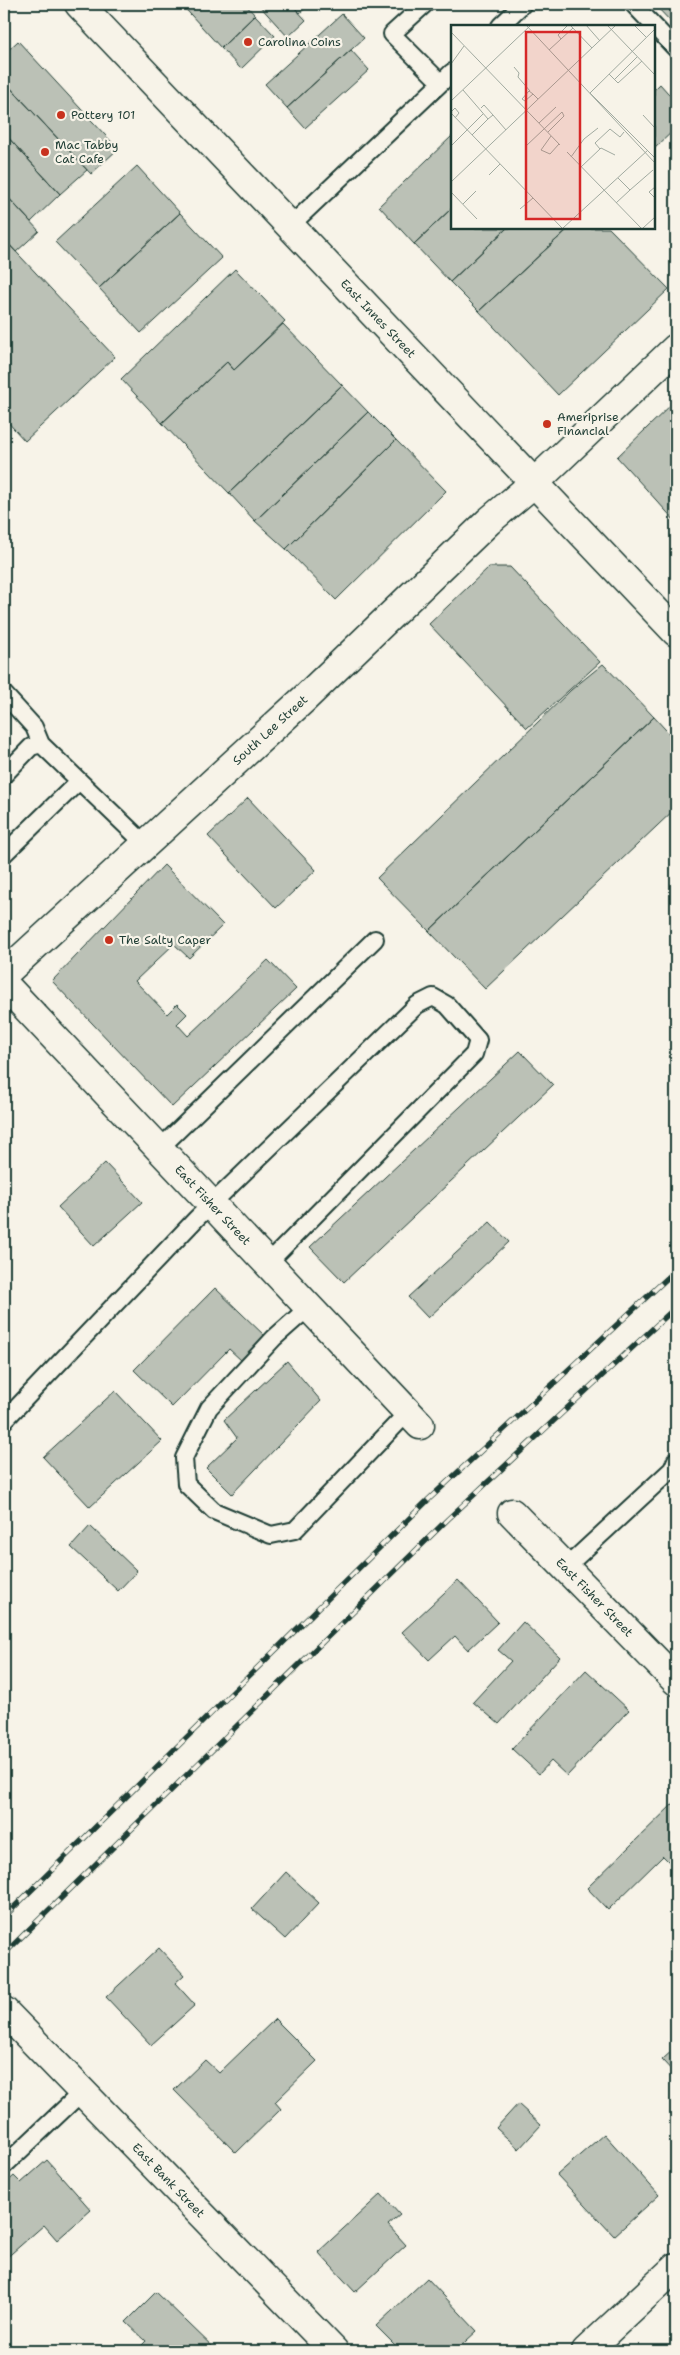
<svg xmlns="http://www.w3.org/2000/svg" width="680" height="2355" viewBox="0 0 680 2355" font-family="'Shantell Sans',sans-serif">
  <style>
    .building { fill: #bbc1b6; stroke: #1f3d34 }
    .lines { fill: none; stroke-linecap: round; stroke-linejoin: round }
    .lane-casing { stroke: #1f3d34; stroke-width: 20 }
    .street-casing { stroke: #1f3d34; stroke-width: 31 }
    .secondary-casing { stroke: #1f3d34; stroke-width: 31 }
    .primary-casing { stroke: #1f3d34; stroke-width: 31 }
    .lane { stroke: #f7f3e8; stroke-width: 16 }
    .street { stroke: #f7f3e8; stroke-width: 28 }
    .secondary { stroke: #f7f3e8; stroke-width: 28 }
    .primary { stroke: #f7f3e8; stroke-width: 28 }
    .rail-casing { stroke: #1f3d34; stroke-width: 5.5 }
    .rail { stroke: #f7f3e8; stroke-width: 4; stroke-dasharray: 11; stroke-linecap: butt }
    .poi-dot { fill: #c8321e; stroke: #f7f3e8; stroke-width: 2 }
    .labels { text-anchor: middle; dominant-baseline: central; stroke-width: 4.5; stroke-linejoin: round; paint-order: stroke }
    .poi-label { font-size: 12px; fill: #1f3d34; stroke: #f7f3e8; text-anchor: start }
    .street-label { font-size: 12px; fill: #1f3d34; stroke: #f7f3e8 }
    .inset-road { fill: none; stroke: #a1aaa0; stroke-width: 1 }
    .view { fill: #d62828; fill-opacity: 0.15; stroke: #d62828; stroke-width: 2.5 }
    .inset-edge { fill: none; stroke: #1f3d34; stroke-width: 2.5 }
  </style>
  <rect width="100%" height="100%" fill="#f7f3e8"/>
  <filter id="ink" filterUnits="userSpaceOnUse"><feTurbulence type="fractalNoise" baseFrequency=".02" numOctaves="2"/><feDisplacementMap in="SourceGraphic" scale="10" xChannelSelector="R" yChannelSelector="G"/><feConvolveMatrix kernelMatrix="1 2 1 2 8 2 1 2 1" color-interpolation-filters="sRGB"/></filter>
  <g filter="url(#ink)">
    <!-- building -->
    <path class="building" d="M 181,4 L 245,4 L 255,15 L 221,48 Z
      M 258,4 L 291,4 L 306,20 L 288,37 Z
      M 291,4 L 310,4 L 300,13 Z
      M 654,4 L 676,4 L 676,27 Z
      M 342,14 L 364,38 L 287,108 L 265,84 Z
      M 255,15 L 275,36 L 241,69 L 221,48 Z
      M 18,41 L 118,149 L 91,174 L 4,81 L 4,54 Z
      M 351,50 L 369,70 L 305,128 L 287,108 Z
      M 4,81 L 87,170 L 60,194 L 4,133 Z
      M 660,84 L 676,102 L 676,128 L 654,149 L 654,90 Z
      M 4,133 L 60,194 L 31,222 L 4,193 Z
      M 452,136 L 452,208 L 414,244 L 379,206 Z
      M 137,166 L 180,213 L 99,288 L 55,242 Z
      M 4,193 L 39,231 L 16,252 L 4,239 Z
      M 452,208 L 452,228 L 507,228 L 450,282 L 414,244 Z
      M 180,213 L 222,258 L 141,333 L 99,288 Z
      M 507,228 L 569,228 L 479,311 L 450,282 Z
      M 569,228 L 609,228 L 669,289 L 558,395 L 479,311 Z
      M 4,239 L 115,357 L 25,441 L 4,418 Z
      M 235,269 L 285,321 L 234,370 L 227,362 L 162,423 L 121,379 Z
      M 283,324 L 342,385 L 229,493 L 162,423 L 227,362 L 234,370 Z
      M 342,385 L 368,412 L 255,521 L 229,493 Z
      M 676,400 L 676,522 L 617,457 Z
      M 368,412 L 396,440 L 286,549 L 255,521 Z
      M 396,440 L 446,491 L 336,600 L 286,549 Z
      M 489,567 L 510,567 L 600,662 L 527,728 L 429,624 Z
      M 603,664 L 654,717 L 429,931 L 377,878 L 571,690 Z
      M 654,717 L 676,741 L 676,808 L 485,989 L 429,931 Z
      M 248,798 L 316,870 L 276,908 L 208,836 Z
      M 164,865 L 223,925 L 189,958 L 174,944 L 135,981 L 167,1014 L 177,1004 L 187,1014 L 177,1024 L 188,1036 L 268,960 L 296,989 L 172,1107 L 52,981 Z
      M 520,1051 L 553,1085 L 344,1282 L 310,1247 Z
      M 105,1163 L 142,1202 L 94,1246 L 58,1207 Z
      M 490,1222 L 509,1242 L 428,1318 L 408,1297 Z
      M 215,1288 L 266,1337 L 242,1361 L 229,1349 L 172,1407 L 134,1370 Z
      M 287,1361 L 321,1401 L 232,1494 L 206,1468 L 237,1438 L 224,1420 Z
      M 115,1391 L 162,1441 L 90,1507 L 43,1457 Z
      M 90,1526 L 137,1571 L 118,1591 L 71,1547 Z
      M 458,1580 L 498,1622 L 468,1650 L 455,1636 L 429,1660 L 402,1632 Z
      M 523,1622 L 560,1657 L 499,1724 L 473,1702 L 511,1661 L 498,1650 Z
      M 586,1670 L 629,1710 L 567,1776 L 551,1761 L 539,1774 L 512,1749 Z
      M 676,1801 L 676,1869 L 663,1856 L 608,1910 L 587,1888 Z
      M 286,1872 L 319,1903 L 285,1939 L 252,1909 Z
      M 159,1948 L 184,1975 L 175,1983 L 195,2005 L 151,2045 L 106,1997 Z
      M 275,2019 L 317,2061 L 275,2102 L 281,2109 L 236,2153 L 174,2090 L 205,2060 L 219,2073 Z
      M 676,2047 L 676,2075 L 662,2060 Z
      M 518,2104 L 541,2125 L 519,2149 L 496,2128 Z
      M 604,2134 L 659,2195 L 614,2236 L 557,2175 Z
      M 47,2160 L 91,2210 L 57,2240 L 44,2225 L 4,2260 L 4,2185 L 14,2176 L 21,2183 Z
      M 381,2194 L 400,2215 L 388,2225 L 406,2245 L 355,2292 L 318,2252 Z
      M 427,2278 L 477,2331 L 455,2351 L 401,2351 L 376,2326 Z
      M 156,2292 L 217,2351 L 136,2351 L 146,2341 L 126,2322 Z"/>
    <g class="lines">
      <defs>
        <path id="lane" d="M 633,4 L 676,49
          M 500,26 L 523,4
          M 441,83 L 452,72
          M 290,226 L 441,83 L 392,34 L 425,4
          M 4,694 L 34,727 L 41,744
          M 4,775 L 31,747 L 41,744 L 146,845
          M 4,854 L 79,781
          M 159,1149 L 375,939
          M 309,1307 L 274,1338 L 209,1408 L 184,1458 L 186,1484 L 214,1511 L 271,1535 L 295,1530 L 408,1412
          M 4,1421 L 196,1219 L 417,1005 L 433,997 L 447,1005 L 478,1040 L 474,1054 L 268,1263
          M 565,1568 L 672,1469 L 676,1460
          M 4,2166 L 82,2092"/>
        <g id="street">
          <path id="s1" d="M 4,974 L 304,699 L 489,521 L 534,483 L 676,348"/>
          <path id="s2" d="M 4,984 L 420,1425"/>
          <path id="s3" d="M 512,1513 L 676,1681"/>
          <path id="s4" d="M 4,2011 L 334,2351"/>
        </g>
        <path id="secondary" d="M 586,2351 L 676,2267"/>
        <g id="primary">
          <path id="s5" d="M 79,4 L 676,632"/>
        </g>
      </defs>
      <!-- lane casing -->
      <use href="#lane" class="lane-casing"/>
      <!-- street casing -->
      <use href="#street" class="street-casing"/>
      <!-- secondary casing -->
      <use href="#secondary" class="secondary-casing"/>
      <!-- primary casing -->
      <use href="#primary" class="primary-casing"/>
      <!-- lane -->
      <use href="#lane" class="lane"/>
      <!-- street -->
      <use href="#street" class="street"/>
      <!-- secondary -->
      <use href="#secondary" class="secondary"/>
      <!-- primary -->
      <use href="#primary" class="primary"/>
      <defs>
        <path id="rail" d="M 4,1917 L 429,1499 L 676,1270
          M 4,1954 L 448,1519 L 676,1307"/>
      </defs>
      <!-- rail casing -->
      <use href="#rail" class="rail-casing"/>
      <!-- rail -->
      <use href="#rail" class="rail"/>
    </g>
  </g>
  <!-- markers -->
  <g class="poi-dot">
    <circle cx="248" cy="42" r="5"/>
    <circle cx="61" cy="115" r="5"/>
    <circle cx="45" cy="152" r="5"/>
    <circle cx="547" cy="424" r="5"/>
    <circle cx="109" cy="940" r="5"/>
  </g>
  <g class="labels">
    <!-- poi labels -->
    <g class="poi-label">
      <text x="258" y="42">Carolina Coins</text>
      <text x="71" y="115">Pottery 101</text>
      <text x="55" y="145">Mac Tabby<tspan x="55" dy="14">Cat Cafe</tspan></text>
      <text x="557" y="417">Ameriprise<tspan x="557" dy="14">Financial</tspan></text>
      <text x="119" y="940">The Salty Caper</text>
    </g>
    <!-- street labels -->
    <g class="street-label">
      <text stroke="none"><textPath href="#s5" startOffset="434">East Innes Street</textPath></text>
      <text stroke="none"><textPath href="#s1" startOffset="361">South Lee Street</textPath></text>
      <text stroke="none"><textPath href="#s2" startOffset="304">East Fisher Street</textPath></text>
      <text stroke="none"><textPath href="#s3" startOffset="118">East Fisher Street</textPath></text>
      <text stroke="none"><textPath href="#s4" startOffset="236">East Bank Street</textPath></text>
    </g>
  </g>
  <!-- overview -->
  <g transform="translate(451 25)">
    <rect width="204" height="204" fill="#f7f3e8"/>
    <path class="inset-road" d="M 75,0 L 204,138M 119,0 L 141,23M 135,0 L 149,16M 156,0 L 204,50M 183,0 L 195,12M 0,7 L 109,120M 110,14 L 122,3M 98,25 L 110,14 L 107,10 L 117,0M 0,39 L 13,21M 63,42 L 68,48 L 67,52 L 79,66M 158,49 L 167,58 L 191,36M 163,55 L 186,32M 12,65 L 37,94 L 42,90 L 55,105M 139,68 L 204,4M 139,68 L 204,133M 82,69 L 78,66 L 71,74 L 74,76 L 82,69 L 87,74M 0,76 L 80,0M 30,83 L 33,80 L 42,90M 0,87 L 4,83 L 8,88 L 4,93M 0,88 L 111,203M 192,90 L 204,103M 88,98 L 105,82M 21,110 L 37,94M 100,111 L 90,125 L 99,129 L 108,119M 0,121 L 32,89M 75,121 L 111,87 L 113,91 L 97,107M 149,124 L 144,118 L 159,104 L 169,112 L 173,107M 116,127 L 190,203M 120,132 L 133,114 L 147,103M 130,142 L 150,123 L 164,130M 38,150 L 49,139M 167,153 L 179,165 L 202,145M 0,157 L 165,0M 204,162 L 198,167 L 204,173M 0,167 L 26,194M 165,178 L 179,165M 12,179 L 25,166M 69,184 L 82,173M 112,203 L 197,125M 192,203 L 204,192"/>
    <path class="view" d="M 75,7 L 129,7 L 129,194 L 75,194 Z"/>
    <rect width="204" height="204" class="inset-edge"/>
  </g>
  <!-- margin -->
  <rect width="680" height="2355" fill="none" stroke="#f7f3e8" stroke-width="20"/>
  <rect x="10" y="10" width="660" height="2335" fill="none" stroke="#1f3d34" stroke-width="2" filter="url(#ink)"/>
</svg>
